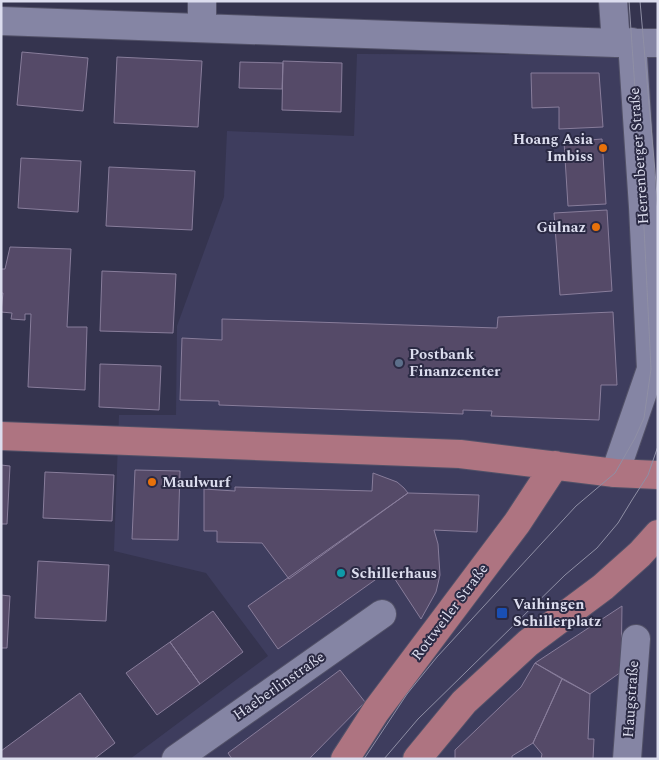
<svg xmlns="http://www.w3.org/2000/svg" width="659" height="760" viewBox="0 0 659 760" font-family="Spectral,serif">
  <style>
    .built { fill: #3e3d5e }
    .building { fill: #554a68; stroke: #887d9b }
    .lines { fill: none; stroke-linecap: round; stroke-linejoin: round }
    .minor-casing { stroke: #525168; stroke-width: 30 }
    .major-casing { stroke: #525168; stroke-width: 30 }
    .minor { stroke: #8585a4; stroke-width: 28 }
    .major { stroke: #ae7481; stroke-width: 28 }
    .tram { stroke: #8f8fa5; stroke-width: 1 }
    .food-dot { fill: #e8710a; stroke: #2b2a44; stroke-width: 2 }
    .service-dot { fill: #5c6f8a; stroke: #2b2a44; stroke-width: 2 }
    .culture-dot { fill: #0f9aa8; stroke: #2b2a44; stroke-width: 2 }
    .transit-dot { fill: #1a4fb4; stroke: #2b2a44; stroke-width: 2 }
    .labels { text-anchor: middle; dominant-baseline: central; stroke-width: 4; stroke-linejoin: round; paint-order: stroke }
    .poi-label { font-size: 15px; font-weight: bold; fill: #dcddee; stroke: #2b2a44; text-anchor: start }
    .street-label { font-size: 15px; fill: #dcddee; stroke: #2b2a44 }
  </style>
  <rect width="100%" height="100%" fill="#35344f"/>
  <!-- built -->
  <path class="built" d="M 357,54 L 658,55 L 658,759 L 130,759 L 268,656 L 206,573 L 114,551 L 119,415 L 176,415 L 177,326 L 224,197 L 227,131 L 354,136 Z"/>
  <!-- building -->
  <path class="building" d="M 22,52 L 88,58 L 83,111 L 17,105 Z
    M 117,57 L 202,61 L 198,127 L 114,123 Z
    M 283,61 L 342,63 L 341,112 L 282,110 Z
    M 240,62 L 283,63 L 282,89 L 239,88 Z
    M 531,73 L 599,73 L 603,127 L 559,129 L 559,107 L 532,108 Z
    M 602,139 L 606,204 L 568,206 L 564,142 Z
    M 21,158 L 81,161 L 78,212 L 18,208 Z
    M 109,167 L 195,171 L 192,230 L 106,226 Z
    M 607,210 L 612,291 L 560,295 L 554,213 Z
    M 10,247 L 71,249 L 67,327 L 87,327 L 85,390 L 28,387 L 31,314 L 25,314 L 25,320 L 11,319 L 12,313 L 1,312 L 3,293 L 1,293 L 1,269 L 5,269 Z
    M 102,271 L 176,274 L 173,333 L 100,331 Z
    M 613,312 L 617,385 L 601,385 L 599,420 L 491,416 L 492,411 L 463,410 L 463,414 L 219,405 L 219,401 L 180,400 L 182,338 L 222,340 L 222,319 L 497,328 L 498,317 Z
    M 100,364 L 161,366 L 159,410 L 99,407 Z
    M 1,465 L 10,466 L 7,524 L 1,524 Z
    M 135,470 L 180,471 L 178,540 L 132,539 Z
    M 45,472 L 114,475 L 112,521 L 43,518 Z
    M 373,473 L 397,482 L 404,488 L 408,493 L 289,579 L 262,543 L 217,542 L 217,531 L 204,531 L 204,489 L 235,491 L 235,487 L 372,491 Z
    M 408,493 L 479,495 L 477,532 L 434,530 L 438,544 L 440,575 L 436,592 L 421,619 L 389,570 L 278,649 L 248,606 Z
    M 38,561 L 109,565 L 106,621 L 35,618 Z
    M 1,595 L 10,596 L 7,648 L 1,648 Z
    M 622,606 L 621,672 L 590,694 L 535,663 Z
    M 213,611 L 243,652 L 200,684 L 170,642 Z
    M 170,642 L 200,684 L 157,715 L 126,673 Z
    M 535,663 L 562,679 L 533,743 L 512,756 L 512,759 L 455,759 L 455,750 L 521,687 Z
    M 340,670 L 365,702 L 309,759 L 232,759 L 228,753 Z
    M 562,679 L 590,694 L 588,739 L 594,739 L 593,759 L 541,759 L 542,754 L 533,743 Z
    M 80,693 L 115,743 L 94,759 L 1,759 L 1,751 Z"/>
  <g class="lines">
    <defs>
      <path id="minor" d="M 613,1 L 616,43
        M 1,21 L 616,43 L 658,43
        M 202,28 L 202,1
        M 615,473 L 651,369 L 643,207 L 632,42
        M 176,759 L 382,614
        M 627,759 L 636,639"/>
      <path id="major" d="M 1,436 L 460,454 L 615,473 L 658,475
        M 345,759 L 376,711 L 517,523 L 555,465
        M 417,759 L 464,702 L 528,643 L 603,587 L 640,554 L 658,534"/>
    </defs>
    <!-- minor casing -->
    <use href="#minor" class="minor-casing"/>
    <!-- major casing -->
    <use href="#major" class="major-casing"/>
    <!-- minor -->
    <use href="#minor" class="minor"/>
    <!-- major -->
    <use href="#major" class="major"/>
    <!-- tram -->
    <path class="tram" d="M 640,1 L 658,206
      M 364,759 L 407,694 L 437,657 L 576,506 L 615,473 L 635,438 L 644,418 L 651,369 L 643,207 L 629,1
      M 384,759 L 418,719 L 565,575 L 597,548 L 618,523 L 632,500 L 648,475 L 658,446"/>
  </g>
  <!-- markers -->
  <g class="food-dot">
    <circle cx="603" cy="148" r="5"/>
    <circle cx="596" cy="227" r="5"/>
    <circle cx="152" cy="482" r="5"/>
  </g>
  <circle class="service-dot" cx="399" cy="363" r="5"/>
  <circle class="culture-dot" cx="341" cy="573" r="5"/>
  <rect class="transit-dot" x="496" y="607" width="12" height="12" rx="2.5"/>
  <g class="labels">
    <!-- poi labels -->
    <g class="poi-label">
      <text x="593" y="139" text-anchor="end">Hoang Asia<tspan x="593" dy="17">Imbiss</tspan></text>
      <text x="586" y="227" text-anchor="end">Gülnaz</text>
      <text x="409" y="354">Postbank<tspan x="409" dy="17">Finanzcenter</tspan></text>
      <text x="162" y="482">Maulwurf</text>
      <text x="351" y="573">Schillerhaus</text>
      <text x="513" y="604">Vaihingen<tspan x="513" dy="17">Schillerplatz</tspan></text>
    </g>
    <!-- street labels -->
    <g class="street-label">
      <text transform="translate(639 156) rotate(-94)">Herrenberger Straße</text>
      <text transform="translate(450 612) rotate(-53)">Rottweiler Straße</text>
      <text transform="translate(279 686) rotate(-35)">Haeberlinstraße</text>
      <text transform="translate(631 699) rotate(-86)">Haugstraße</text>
    </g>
  </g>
  <!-- border -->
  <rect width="659" height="760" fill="none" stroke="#dcddee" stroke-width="5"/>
</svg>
